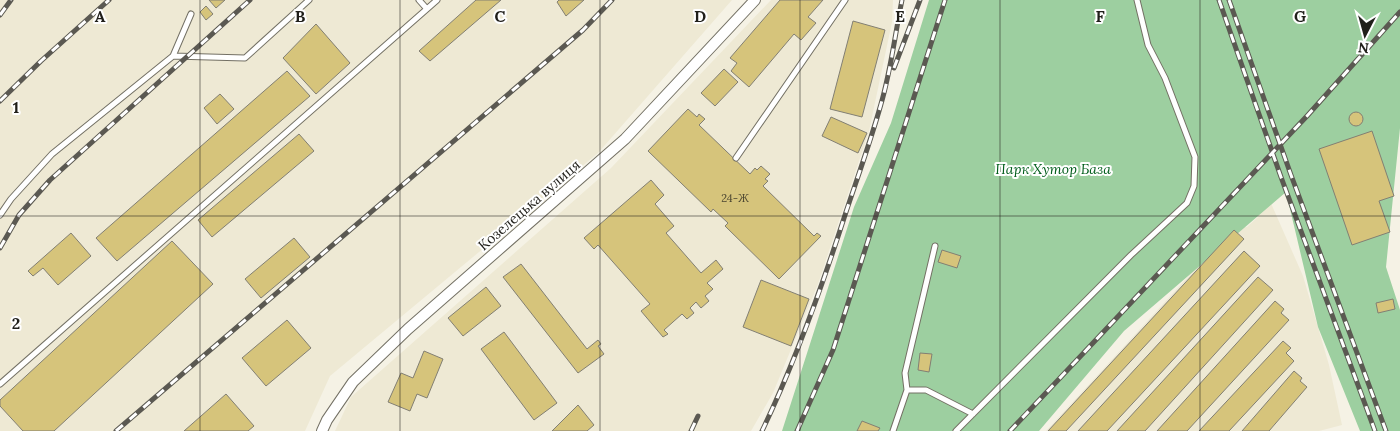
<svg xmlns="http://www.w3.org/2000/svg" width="1400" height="431" viewBox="0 0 1400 431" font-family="Lora,serif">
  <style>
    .built { fill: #eee9d4 }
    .green { fill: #9dcfa0 }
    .building { fill: #d6c47b; stroke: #827f73 }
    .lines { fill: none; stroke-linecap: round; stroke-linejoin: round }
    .lane-casing { stroke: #737064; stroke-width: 7 }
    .street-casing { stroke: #737064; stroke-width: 12 }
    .lane { stroke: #fff; stroke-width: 5 }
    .street { stroke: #fff; stroke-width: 10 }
    .rail-casing { stroke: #5b5952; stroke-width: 5 }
    .rail { stroke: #fff; stroke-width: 3; stroke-dasharray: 9; stroke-linecap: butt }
    .grid { fill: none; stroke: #201f1a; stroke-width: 1; stroke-opacity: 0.55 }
    .labels { text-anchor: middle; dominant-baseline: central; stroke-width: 4; stroke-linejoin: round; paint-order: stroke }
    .number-label { font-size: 11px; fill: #4e4832 }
    .park-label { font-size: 14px; font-style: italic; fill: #015d1b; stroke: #fff }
    .street-label { font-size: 14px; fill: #201f1a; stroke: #fff }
    .grid-label { font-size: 16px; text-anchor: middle; font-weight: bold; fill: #201f1a; stroke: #fff; stroke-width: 4; stroke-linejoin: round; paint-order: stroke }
  </style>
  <rect width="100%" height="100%" fill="#f5f2e5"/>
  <!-- built -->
  <path class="built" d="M 0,0 L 732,0 L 598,153 L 330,376 L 305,431 L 0,431 Z
    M 771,0 L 893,0 L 892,22 L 869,131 L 818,284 L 773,393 L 751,431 L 335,431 L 351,397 L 611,168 Z
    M 1270,201 L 1303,276 L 1329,365 L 1342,425 L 1319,431 L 1046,431 L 1233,228 L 1247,227 L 1258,217 L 1257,212 Z"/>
  <!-- green -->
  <path class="green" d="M 929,0 L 1400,0 L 1400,128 L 1386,267 L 1400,310 L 1400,431 L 1360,431 L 1318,327 L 1286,192 L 1124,331 L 1039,431 L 782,431 L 854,207 L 891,123 Z"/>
  <!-- building -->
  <path class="building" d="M 209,0 L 225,0 L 216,8 Z
    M 476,0 L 501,0 L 430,61 L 419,51 Z
    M 559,0 L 584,0 L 566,16 L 557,2 Z
    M 780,0 L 823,0 L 808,17 L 816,23 L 801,40 L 794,34 L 749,87 L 731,71 L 737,63 L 730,58 Z
    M 206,6 L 213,14 L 206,20 L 200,12 Z
    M 853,21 L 885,30 L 862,117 L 830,109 Z
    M 316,24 L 350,63 L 316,94 L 283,58 Z
    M 724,69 L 738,82 L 715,106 L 701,93 Z
    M 287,71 L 310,96 L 117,261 L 96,238 Z
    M 220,94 L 234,109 L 217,124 L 204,108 Z
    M 688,109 L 697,117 L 699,114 L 705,119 L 699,125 L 750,174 L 755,168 L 757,170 L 761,166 L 770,174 L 765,179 L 768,181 L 763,186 L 814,236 L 817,233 L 821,236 L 779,279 L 725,226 L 728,223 L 713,209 L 711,212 L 648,151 Z
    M1349 119a7 7 0 1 1 14 0a7 7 0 1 1-14 0Z
    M 831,117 L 867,133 L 858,153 L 822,136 Z
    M 1372,131 L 1394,196 L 1379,201 L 1390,232 L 1352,245 L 1319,149 Z
    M 299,134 L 314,151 L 212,237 L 198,220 Z
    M 651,180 L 664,195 L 655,204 L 674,226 L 666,233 L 701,273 L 716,260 L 723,269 L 707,283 L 713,289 L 705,296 L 709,301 L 701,308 L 696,302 L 690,308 L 694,313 L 687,319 L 682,314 L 664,330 L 668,334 L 663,337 L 641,311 L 650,304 L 598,245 L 594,249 L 584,238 Z
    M 1234,230 L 1244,239 L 1066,431 L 1048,431 Z
    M 71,233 L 91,256 L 58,285 L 43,268 L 33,276 L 28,271 Z
    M 294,238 L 310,257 L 261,298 L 245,279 Z
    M 172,241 L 213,284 L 54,431 L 23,431 L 0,406 L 0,400 Z
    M 942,250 L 961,256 L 957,268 L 938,262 Z
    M 1244,251 L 1260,266 L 1107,431 L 1078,431 Z
    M 521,264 L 587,349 L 598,340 L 601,344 L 598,346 L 604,354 L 578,373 L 503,277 Z
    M 1258,277 L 1273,290 L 1145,431 L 1117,431 Z
    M 761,280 L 809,299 L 791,346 L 743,327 Z
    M 486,287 L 501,306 L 463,336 L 448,318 Z
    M 1393,299 L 1395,309 L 1378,313 L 1376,303 Z
    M 1275,301 L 1284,309 L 1281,313 L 1289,320 L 1187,431 L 1157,431 Z
    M 287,320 L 311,348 L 266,386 L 242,358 Z
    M 504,332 L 557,403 L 534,420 L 481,349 Z
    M 1283,341 L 1291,348 L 1286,353 L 1294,361 L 1229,431 L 1199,431 Z
    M 424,351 L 443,359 L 427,398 L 417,394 L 410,411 L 388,402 L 401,373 L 413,378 Z
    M 920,353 L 932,354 L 929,372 L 918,370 Z
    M 1294,371 L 1302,378 L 1300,381 L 1307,387 L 1269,431 L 1242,431 Z
    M 226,394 L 254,426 L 248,431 L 184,431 Z
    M 578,405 L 594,425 L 587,431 L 552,431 Z
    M 862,421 L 880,428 L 878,431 L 857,431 Z"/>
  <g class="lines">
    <defs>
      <path id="lane" d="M 419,0 L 427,9
        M 173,56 L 245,58 L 309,0
        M 736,158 L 845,0
        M 0,215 L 11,199 L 52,154 L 173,56 L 191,14
        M 0,384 L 437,0
        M 907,390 L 926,390 L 973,414
        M 893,431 L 907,390 L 905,373 L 935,246
        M 956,431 L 1131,255 L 1187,203 L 1194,186 L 1195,157 L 1165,78 L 1148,45 L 1137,0"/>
      <path id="street" d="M 322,431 L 327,420 L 353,382 L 408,329 L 625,139 L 755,0"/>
    </defs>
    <!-- lane casing -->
    <use href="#lane" class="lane-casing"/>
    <!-- street casing -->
    <use href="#street" class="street-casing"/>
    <!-- lane -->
    <use href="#lane" class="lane"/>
    <!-- street -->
    <use href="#street" class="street"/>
    <defs>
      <path id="rail" d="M 1219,0 L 1281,177 L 1375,431
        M 1229,0 L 1291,175 L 1386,431
        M 0,15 L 11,0
        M 894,68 L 920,0
        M 0,101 L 41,61 L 109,0
        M 0,248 L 19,215 L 50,180 L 250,0
        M 116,431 L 583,30 L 612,0
        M 691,431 L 698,416
        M 762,431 C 796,360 822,287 846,212 C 858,176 871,140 881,104 C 891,70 895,34 902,0
        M 797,431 L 833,350 L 945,0
        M 1010,431 L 1307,116 L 1400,12"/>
    </defs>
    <!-- rail casing -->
    <use href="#rail" class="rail-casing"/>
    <!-- rail -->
    <use href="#rail" class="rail"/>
  </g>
  <!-- grid -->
  <path class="grid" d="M 200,0 L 200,431M 400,0 L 400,431M 600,0 L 600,431M 800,0 L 800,431M 1000,0 L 1000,431M 1200,0 L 1200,431M 0,216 L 1400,216"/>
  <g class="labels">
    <!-- number labels -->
    <g class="number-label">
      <text x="735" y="198">24-Ж</text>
    </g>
    <!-- park labels -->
    <g class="park-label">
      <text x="1053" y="169">Парк Хутор База</text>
    </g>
    <!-- street labels -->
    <g class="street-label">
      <text transform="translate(529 205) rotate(-41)">Козелецька вулиця</text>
    </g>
  </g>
  <g class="grid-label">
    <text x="100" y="22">A</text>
    <text x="300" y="22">B</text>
    <text x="500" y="22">C</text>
    <text x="700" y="22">D</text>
    <text x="900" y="22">E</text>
    <text x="1100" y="22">F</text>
    <text x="1300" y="22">G</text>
    <text x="16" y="113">1</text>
    <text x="16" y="329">2</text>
  </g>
  <!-- north arrow -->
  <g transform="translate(1365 35) rotate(186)" stroke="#ffffff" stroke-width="4" paint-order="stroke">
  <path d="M0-4L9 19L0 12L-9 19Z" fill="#201f1a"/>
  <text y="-8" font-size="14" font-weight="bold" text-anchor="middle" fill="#201f1a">N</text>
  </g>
</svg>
